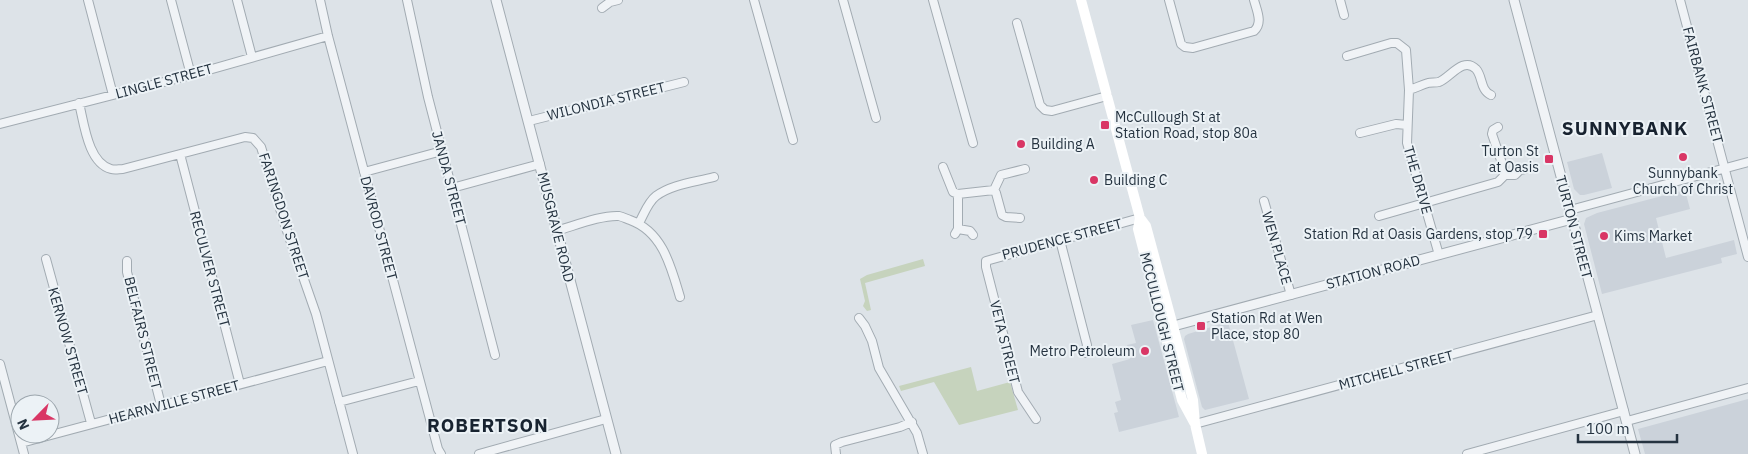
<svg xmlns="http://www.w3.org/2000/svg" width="1748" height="454" viewBox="0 0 1748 454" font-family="'IBM Plex Sans',sans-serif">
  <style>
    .built { fill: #cbd2da }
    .green { fill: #c6d3bd }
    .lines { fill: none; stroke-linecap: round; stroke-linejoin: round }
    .minor-casing { stroke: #a2abb2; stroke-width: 10 }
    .tertiary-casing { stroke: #a2abb2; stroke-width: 11 }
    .minor { stroke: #f0f3f6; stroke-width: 8 }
    .tertiary { stroke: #f0f3f6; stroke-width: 9 }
    .secondary { stroke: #fff; stroke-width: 10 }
    .poi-dot { fill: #d93665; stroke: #ecf2f6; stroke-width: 2 }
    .labels { text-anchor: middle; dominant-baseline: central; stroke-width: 4; stroke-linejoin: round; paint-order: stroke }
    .street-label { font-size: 14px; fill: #253340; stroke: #ecf2f6 }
    .poi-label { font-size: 14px; fill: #253340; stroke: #ecf2f6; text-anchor: start }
    .district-label { font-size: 19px; font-weight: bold; letter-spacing: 1px; fill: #182330; stroke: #ecf2f6 }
  </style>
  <rect width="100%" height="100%" fill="#dde3e8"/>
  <!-- built -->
  <path class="built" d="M 1602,153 L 1612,188 L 1584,195 L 1580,195 L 1574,189 L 1567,162 Z
    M 1685,190 L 1690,209 L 1656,218 L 1666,258 L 1734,240 L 1737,254 L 1721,258 L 1722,263 L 1602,294 L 1584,224 L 1586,218 L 1597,213 Z
    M 1153,320 L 1179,417 L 1119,432 L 1114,413 L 1118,412 L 1115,402 L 1121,400 L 1112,364 L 1130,359 L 1127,345 L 1136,343 L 1131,325 Z
    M 1228,322 L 1249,399 L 1205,410 L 1202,407 L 1184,339 L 1185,336 L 1188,334 Z
    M 1748,399 L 1748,454 L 1645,454 L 1638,429 Z"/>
  <!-- green -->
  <path class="green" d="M 923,259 L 925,266 L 865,283 L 871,310 L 867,311 L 863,306 L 865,301 L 860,279 L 867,275 Z
    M 971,367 L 977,391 L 1010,382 L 1018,410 L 959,425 L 934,382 L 901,391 L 899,386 Z"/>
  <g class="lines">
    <defs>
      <path id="minor" d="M 88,0 L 113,95
        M 171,0 L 191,75
        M 237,0 L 252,57
        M 320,0 L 328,36 L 438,449 L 441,454
        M 407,0 L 428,97 L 495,355
        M 754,0 L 793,140
        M 843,0 L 876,118
        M 933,0 L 973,143
        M 1169,0 L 1181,44 L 1185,47 L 1193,48 L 1254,31 C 1263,23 1257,11 1254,0
        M 1340,0 L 1344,15
        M 1680,0 L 1748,257
        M 602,8 L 610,2 L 618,0
        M 1017,23 L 1040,105 L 1045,110 L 1052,111 L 1107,96
        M 1347,56 L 1391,43 L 1397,43 L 1406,50 L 1409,90 L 1407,143 L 1439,255
        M 1409,90 C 1416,88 1421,85 1428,83 C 1431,82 1435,83 1439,82 C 1450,78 1463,56 1476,69 C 1483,77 1480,90 1491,95
        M 79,103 C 84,123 88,163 111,169 C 115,170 119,169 123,169 L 245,137 L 253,138 L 261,147 L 286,228 L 316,314 L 353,454
        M 529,121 L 684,82
        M 0,124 L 191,75 L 328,36
        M 1360,133 L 1396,124 L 1407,125
        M 180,154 L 240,384
        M 943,167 L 953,192 L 958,194 L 994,190 L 1001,175 L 1025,169
        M 364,172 L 442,151
        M 1504,175 L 1515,175 L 1520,170 L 1525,169
        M 452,188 L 540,164
        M 994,190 L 996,193 L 1002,215 L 1006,217 L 1020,218
        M 1264,201 L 1291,295
        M 1570,210 L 1748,162
        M 1379,216 L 1498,182 L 1503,177 L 1505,172 L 1492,134 L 1493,130 L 1498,127
        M 639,223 C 644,214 648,202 656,196 C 672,184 696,182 714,177
        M 958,229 L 970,231 L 973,235
        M 556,231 C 574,226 601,215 619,216 C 623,217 627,219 630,220 C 663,232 671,267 680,297
        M 955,234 L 958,229 L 958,194
        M 1060,240 L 1087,345 L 1085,353
        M 46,259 L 91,423
        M 127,261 L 127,272 L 161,405
        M 859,318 L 865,326 L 872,341 L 879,368 L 917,433 L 923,454
        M 0,364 L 24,454
        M 339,402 L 419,381
        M 1036,419 L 1018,392 L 986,267 L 986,261 L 1140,218
        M 1627,421 L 1748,388
        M 1195,424 L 1598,315
        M 21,443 L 328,361
        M 479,454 L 606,419
        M 836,454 L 835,445 L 842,442 L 900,427 L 912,422
        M 1467,454 L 1624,411"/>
      <path id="tertiary" d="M 496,0 C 537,151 575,303 616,454
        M 1514,0 L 1635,454
        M 1166,328 L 1572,219"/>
    </defs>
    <!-- minor casing -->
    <use href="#minor" class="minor-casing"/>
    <!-- tertiary casing -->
    <use href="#tertiary" class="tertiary-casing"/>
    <!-- minor -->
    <use href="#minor" class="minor"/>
    <!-- tertiary -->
    <use href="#tertiary" class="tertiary"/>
    <!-- secondary -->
    <path class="secondary" d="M 1081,0 L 1140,218 L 1138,229 L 1182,400 L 1195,424
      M 1140,218 L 1146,226 L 1193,400 L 1195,424 L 1202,454"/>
  </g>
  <!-- markers -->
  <g class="poi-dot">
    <rect x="1100" y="120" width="10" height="10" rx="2.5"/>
    <circle cx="1021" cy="144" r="5"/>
    <circle cx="1683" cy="157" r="5"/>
    <rect x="1544" y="154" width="10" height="10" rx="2.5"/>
    <circle cx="1094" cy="180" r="5"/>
    <rect x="1538" y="229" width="10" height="10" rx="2.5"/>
    <circle cx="1604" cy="236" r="5"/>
    <rect x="1196" y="321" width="10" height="10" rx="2.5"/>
    <circle cx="1145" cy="351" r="5"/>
  </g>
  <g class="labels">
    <!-- street labels -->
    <g class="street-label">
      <text transform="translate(164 81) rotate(-15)">LINGLE STREET</text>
      <text transform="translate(1703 85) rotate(75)">FAIRBANK STREET</text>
      <text transform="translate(606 101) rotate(-14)">WILONDIA STREET</text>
      <text transform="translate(449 178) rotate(75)">JANDA STREET</text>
      <text transform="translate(1418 180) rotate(74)">THE DRIVE</text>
      <text transform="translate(284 216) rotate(72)">FARINGDON STREET</text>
      <text transform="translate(556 227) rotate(76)">MUSGRAVE ROAD</text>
      <text transform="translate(1574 227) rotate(75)">TURTON STREET</text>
      <text transform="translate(379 228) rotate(75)">DAVROD STREET</text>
      <text transform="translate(1062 239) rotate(-15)">PRUDENCE STREET</text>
      <text transform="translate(1277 248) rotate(74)">WEN PLACE</text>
      <text transform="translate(210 269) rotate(75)">RECULVER STREET</text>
      <text transform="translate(1373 272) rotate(-15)">STATION ROAD</text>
      <text transform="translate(1162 322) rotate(76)">MCCULLOUGH STREET</text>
      <text transform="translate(143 333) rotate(76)">BELFAIRS STREET</text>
      <text transform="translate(68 341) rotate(74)">KERNOW STREET</text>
      <text transform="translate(1005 342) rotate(76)">VETA STREET</text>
      <text transform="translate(1396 370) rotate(-15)">MITCHELL STREET</text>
      <text transform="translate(174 402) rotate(-15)">HEARNVILLE STREET</text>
    </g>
    <!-- poi labels -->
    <g class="poi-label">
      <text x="1115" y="117">McCullough St at<tspan x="1115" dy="16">Station Road, stop 80a</tspan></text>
      <text x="1031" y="144">Building A</text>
      <text x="1539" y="151" text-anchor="end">Turton St<tspan x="1539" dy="16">at Oasis</tspan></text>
      <text x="1683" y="173" text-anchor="middle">Sunnybank<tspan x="1683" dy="16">Church of Christ</tspan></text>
      <text x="1104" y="180">Building C</text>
      <text x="1533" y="234" text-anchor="end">Station Rd at Oasis Gardens, stop 79</text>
      <text x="1614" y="236">Kims Market</text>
      <text x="1211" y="318">Station Rd at Wen<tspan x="1211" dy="16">Place, stop 80</tspan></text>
      <text x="1135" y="351" text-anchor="end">Metro Petroleum</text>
    </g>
    <!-- district labels -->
    <g class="district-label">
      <text x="1625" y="128">SUNNYBANK</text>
      <text x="488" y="425">ROBERTSON</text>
    </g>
  </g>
  <!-- north arrow -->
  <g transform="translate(35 419) rotate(246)"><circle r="24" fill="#ecf2f6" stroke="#9ca6ad"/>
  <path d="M0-4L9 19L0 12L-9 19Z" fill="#d93665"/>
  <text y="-8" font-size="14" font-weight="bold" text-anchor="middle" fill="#253340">N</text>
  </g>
  <!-- scale -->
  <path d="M1578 434v8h99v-8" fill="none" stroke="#253340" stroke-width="2.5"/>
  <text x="1586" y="434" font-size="15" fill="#253340" stroke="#ecf2f6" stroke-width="4" paint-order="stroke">100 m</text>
</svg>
